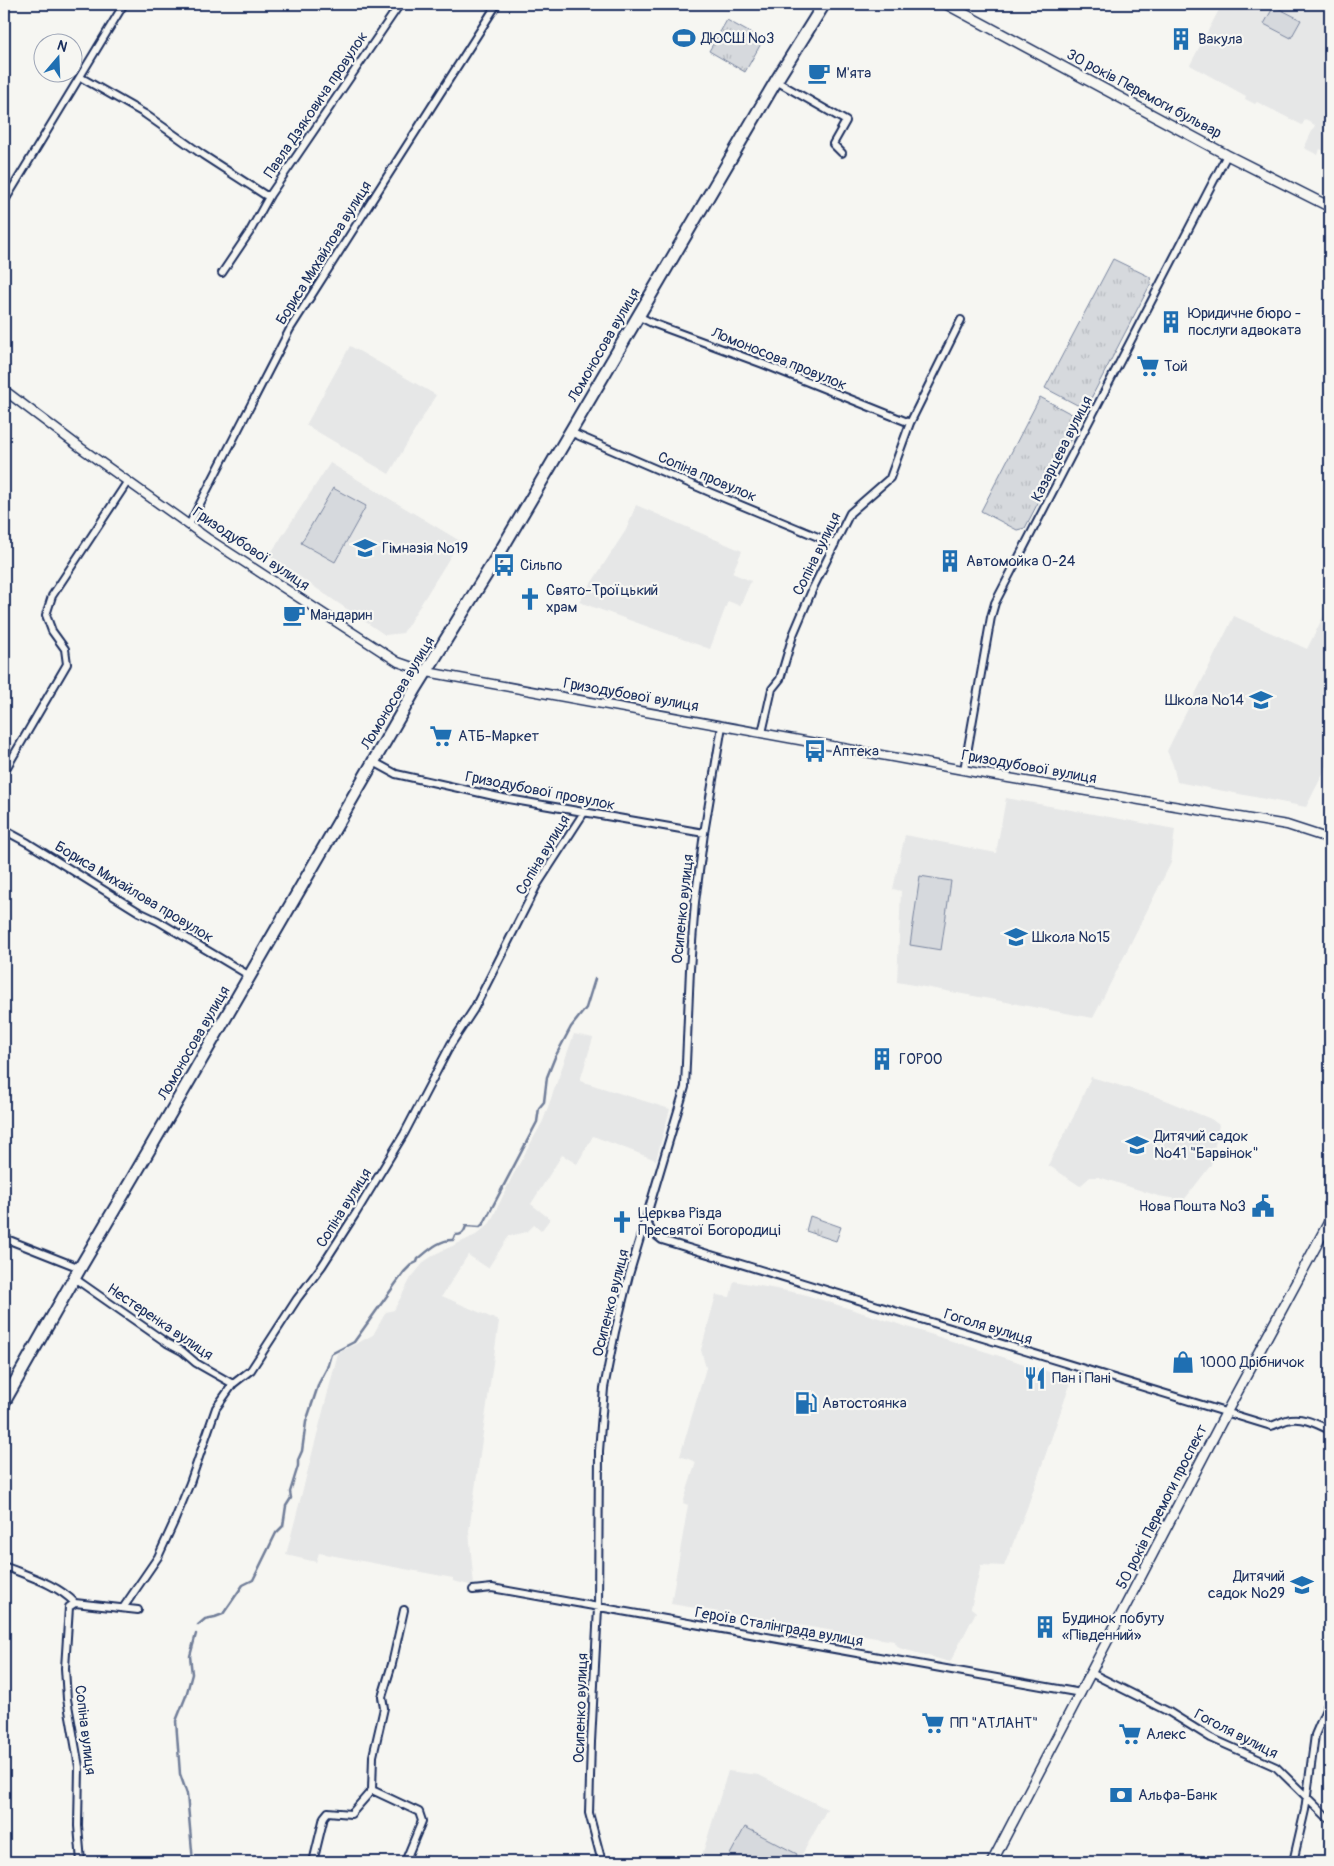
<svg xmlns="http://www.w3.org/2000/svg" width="1334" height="1866" viewBox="0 0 1334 1866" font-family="Pangolin,sans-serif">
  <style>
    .built { fill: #e6e7e7 }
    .grass { fill: url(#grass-tufts); stroke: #78849e }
    .garden { fill: #d6d9dd; stroke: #78849e }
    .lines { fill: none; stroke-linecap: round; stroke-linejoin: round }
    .stream { stroke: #717e99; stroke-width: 2.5 }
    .minor-casing { stroke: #1b2f5e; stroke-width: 10 }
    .tertiary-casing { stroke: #1b2f5e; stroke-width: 11 }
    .secondary-casing { stroke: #1b2f5e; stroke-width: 12 }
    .trunk-casing { stroke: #1b2f5e; stroke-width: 15 }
    .minor { stroke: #f6f6f2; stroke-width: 6 }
    .tertiary { stroke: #f6f6f2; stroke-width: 8 }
    .secondary { stroke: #f6f6f2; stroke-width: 9 }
    .trunk { stroke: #f6f6f2; stroke-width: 11 }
    .labels { text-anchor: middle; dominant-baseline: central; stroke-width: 4.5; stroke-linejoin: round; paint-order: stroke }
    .poi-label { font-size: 15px; fill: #1b2f5e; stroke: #f6f6f2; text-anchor: start }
    .street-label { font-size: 15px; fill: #1b2f5e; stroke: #f6f6f2 }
  </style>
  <defs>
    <pattern id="grass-tufts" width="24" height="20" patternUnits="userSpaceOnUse" patternTransform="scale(1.25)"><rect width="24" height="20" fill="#d6d9dd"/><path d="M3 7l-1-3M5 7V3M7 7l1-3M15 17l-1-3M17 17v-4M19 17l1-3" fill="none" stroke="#b7bbc0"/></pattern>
  </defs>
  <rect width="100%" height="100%" fill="#f6f6f2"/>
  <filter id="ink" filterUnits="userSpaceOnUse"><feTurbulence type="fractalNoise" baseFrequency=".02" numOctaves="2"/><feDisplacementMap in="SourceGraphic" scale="10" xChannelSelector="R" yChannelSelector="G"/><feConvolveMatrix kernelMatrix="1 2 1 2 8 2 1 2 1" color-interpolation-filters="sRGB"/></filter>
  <g filter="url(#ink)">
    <!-- built -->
    <path class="built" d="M 1222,4 L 1330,4 L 1330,155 L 1320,149 L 1318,155 L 1304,148 L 1315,125 L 1305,120 L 1302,125 L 1257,102 L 1255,104 L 1245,99 L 1246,96 L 1190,65 Z
      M 350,346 L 436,395 L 389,474 L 306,425 Z
      M 330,463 L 460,541 L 403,633 L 385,635 L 269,556 Z
      M 636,505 L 742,551 L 732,573 L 751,581 L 740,606 L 728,601 L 710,649 L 579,602 L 626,530 Z
      M 1330,603 L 1330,760 L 1306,807 L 1177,782 L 1173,765 L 1167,751 L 1234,616 L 1307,649 Z
      M 1006,798 L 1175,829 L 1171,863 L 1093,1018 L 897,982 L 901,891 L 893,889 L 905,835 L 996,853 Z
      M 574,1034 L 593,1038 L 580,1081 L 670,1109 L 656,1160 L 593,1136 L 577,1164 L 562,1155 L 531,1204 L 550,1219 L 541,1231 L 534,1225 L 527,1232 L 509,1236 L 488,1268 L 468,1255 L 442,1296 L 499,1321 L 469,1531 L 474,1586 L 453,1581 L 453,1578 L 319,1553 L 316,1562 L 286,1555 L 338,1353 L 373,1335 L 386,1312 L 394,1310 L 411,1278 L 425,1261 L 437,1253 L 476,1235 L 490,1223 L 512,1177 L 543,1121 Z
      M 1091,1077 L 1155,1096 L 1211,1119 L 1219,1125 L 1211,1165 L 1184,1200 L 1158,1196 L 1099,1177 L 1090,1177 L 1080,1186 L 1048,1165 L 1073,1118 Z
      M 734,1281 L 803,1294 L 1072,1379 L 1027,1508 L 1004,1566 L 981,1565 L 971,1608 L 976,1612 L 950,1662 L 899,1648 L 894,1641 L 671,1604 L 688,1505 L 683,1503 L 696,1462 L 680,1456 L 706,1368 L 701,1350 L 716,1295 L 730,1297 Z
      M 728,1771 L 759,1775 L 827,1809 L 798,1862 L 700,1862 Z"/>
    <!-- grass -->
    <path class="grass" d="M 727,20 L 763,40 L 745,72 L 709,51 Z
      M 1113,259 L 1150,277 L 1151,283 L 1088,404 L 1081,407 L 1045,388 Z
      M 1040,397 L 1077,417 L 1079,423 L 1025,528 L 1017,530 L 981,511 Z
      M 810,1216 L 841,1227 L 836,1241 L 806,1231 Z"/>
    <!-- garden -->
    <path class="garden" d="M 1274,6 L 1301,20 L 1291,38 L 1264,24 Z
      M 333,488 L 366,506 L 335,562 L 301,543 Z
      M 920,876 L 951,881 L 941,950 L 910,945 Z
      M 745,1827 L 797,1854 L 793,1862 L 726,1862 Z"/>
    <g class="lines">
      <!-- stream -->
      <path class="stream" d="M 198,1625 L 205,1619 L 215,1617 L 223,1614 L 243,1585 L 253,1580 L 276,1533 L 283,1526 L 286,1506 L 291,1498 L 290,1492 L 298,1466 L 298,1460 L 302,1451 L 306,1422 L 319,1383 L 327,1368 L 331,1354 L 354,1342 L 404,1272 L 411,1265 L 417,1262 L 418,1259 C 428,1251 440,1239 453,1240 L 455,1235 C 462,1235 464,1233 466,1226 L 480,1227 L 484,1223 L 537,1122 L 539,1108 L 544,1102 L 547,1077 L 555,1057 L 571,1027 L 586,1008 L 595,979
        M 193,1862 L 187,1794 L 180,1774 L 176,1721 L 186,1696 L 192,1674 L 190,1656 L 196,1634"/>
      <defs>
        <path id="minor" d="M 80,77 L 145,114 L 203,155 L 265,195 L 270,195 L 400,4
          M 776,81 L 846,121 L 833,144 L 842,153
          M 4,202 L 124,4
          M 222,273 L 249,233 L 270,195
          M 638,316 L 652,323 L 763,364 L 910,423
          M 570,432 L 714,494 L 835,544
          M 189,525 L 290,329 L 497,4
          M 762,733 L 772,689 L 780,679 L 793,635 L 813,588 L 850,513 L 890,478 L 910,423 L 961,320
          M 374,762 L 396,774 L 503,798 L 704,833
          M 964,770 L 991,617 L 995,603 L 1227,155
          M 4,772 L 67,664 L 65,649 L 52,631 L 46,615 L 52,596 L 128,481
          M 4,830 L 28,843 L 139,912 L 158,921 L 250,976
          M 646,1221 L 652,1232 L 662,1240 L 1271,1426 C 1278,1424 1284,1420 1291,1419 C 1304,1417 1318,1425 1330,1430
          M 4,1238 L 80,1268
          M 74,1278 L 167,1343 L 182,1351 L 196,1363 L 233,1384
          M 4,1566 C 28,1576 57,1584 75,1603 L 138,1610
          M 473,1590 L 492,1588 L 1081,1693
          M 75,1603 L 69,1607 L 65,1668 L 67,1699 L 79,1767 L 78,1826 L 81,1862
          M 123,1608 L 158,1557 L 174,1522 L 190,1483 L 216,1408 L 233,1384 L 251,1370 L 297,1299 L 322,1266 L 356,1213 L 404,1134 L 451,1044 L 474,1009 L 537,885 L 583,814
          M 1091,1673 L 1169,1712 L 1211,1738 L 1276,1767 L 1330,1820
          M 372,1790 L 419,1812 L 422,1821 L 405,1862
          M 313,1862 L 324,1817 L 328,1812 L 351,1814 L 372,1790 L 373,1756 L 384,1708 L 382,1697 L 392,1664 L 404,1610
          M 602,1862 L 589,1813 L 591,1742 L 598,1608 L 599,1451 L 604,1388 L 615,1332 L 629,1275 L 685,1087 L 690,969 L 695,902 L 704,833 L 722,726
          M 1293,1862 L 1305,1810 L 1315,1735 L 1330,1700"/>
        <path id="tertiary" d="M 4,390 L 81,448 L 207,538 L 398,662 L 427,672 L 985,774 L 1287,825 L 1330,839"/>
        <path id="secondary" d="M 946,4 L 1227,155 L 1330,207
          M 992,1862 L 1226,1413 L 1330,1220"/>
        <path id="trunk" d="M 4,1402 L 80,1268 L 134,1176 L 416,688 L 500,552 L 776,81 L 824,4"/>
      </defs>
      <!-- minor casing -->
      <use href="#minor" class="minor-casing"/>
      <!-- tertiary casing -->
      <use href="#tertiary" class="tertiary-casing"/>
      <!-- secondary casing -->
      <use href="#secondary" class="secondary-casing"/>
      <!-- trunk casing -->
      <use href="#trunk" class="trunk-casing"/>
      <!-- minor -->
      <use href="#minor" class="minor"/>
      <!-- tertiary -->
      <use href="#tertiary" class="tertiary"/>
      <!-- secondary -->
      <use href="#secondary" class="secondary"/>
      <!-- trunk -->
      <use href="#trunk" class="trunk"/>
    </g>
  </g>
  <!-- icons -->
  <defs>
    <symbol id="stadium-bare" viewBox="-9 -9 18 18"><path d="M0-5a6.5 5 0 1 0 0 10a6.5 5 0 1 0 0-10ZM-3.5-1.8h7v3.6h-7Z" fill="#1f6fb2" stroke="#f6f6f2" stroke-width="2.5" paint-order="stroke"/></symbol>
    <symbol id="building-bare" viewBox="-9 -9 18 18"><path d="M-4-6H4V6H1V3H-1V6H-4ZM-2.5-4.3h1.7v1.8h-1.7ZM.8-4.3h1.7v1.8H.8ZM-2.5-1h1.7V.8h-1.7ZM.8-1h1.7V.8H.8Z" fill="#1f6fb2" stroke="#f6f6f2" stroke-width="2.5" paint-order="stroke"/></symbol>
    <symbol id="cafe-bare" viewBox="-9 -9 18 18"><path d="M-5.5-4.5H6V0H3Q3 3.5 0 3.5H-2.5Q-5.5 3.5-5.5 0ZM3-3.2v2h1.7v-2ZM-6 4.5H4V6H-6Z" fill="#1f6fb2" stroke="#f6f6f2" stroke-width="2.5" paint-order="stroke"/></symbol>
    <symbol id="supermarket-bare" viewBox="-9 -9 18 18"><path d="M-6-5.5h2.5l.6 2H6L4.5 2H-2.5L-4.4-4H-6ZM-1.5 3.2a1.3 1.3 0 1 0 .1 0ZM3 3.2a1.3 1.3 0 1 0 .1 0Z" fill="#1f6fb2" stroke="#f6f6f2" stroke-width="2.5" paint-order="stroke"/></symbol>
    <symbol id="school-bare" viewBox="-9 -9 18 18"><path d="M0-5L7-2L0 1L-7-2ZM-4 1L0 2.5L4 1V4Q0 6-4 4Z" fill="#1f6fb2" stroke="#f6f6f2" stroke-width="2.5" paint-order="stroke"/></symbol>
    <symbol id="bus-bare" viewBox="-9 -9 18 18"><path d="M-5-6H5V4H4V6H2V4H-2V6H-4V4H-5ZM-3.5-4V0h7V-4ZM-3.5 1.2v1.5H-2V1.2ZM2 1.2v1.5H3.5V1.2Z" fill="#1f6fb2" stroke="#f6f6f2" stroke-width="2.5" paint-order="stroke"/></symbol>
    <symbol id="church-bare" viewBox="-9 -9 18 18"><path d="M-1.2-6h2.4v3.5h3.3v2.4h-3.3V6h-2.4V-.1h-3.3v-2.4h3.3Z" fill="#1f6fb2" stroke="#f6f6f2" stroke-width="2.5" paint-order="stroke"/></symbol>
    <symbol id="civic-bare" viewBox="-9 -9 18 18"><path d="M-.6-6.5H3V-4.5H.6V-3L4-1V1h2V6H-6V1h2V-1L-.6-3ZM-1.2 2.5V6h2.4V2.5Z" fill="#1f6fb2" stroke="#f6f6f2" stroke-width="2.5" paint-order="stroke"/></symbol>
    <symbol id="shop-bare" viewBox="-9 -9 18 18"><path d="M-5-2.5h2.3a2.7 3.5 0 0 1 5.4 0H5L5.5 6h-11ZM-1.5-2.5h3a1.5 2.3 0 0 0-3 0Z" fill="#1f6fb2" stroke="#f6f6f2" stroke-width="2.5" paint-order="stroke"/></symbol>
    <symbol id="restaurant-bare" viewBox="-9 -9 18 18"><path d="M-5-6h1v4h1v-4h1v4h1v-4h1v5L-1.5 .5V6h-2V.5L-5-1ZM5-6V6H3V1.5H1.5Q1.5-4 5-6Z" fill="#1f6fb2" stroke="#f6f6f2" stroke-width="2.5" paint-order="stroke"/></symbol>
    <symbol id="fuel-bare" viewBox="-9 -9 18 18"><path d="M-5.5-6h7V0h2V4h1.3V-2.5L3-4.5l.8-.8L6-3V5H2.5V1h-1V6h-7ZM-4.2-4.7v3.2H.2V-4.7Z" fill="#1f6fb2" stroke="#f6f6f2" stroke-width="2.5" paint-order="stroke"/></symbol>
    <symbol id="bank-bare" viewBox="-9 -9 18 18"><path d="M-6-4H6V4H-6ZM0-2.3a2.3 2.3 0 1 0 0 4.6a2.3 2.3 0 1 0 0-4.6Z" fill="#1f6fb2" stroke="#f6f6f2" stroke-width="2.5" paint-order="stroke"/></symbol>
  </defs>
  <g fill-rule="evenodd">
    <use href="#stadium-bare" x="668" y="22" width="32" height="32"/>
    <use href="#building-bare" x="1165" y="23" width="32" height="32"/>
    <use href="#cafe-bare" x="803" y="57" width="32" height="32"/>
    <use href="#building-bare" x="1155" y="306" width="32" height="32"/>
    <use href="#supermarket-bare" x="1132" y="350" width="32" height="32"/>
    <use href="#school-bare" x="349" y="532" width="32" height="32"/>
    <use href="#building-bare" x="934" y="545" width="32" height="32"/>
    <use href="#bus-bare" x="488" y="549" width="32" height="32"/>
    <use href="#church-bare" x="514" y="583" width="32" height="32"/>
    <use href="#cafe-bare" x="278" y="599" width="32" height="32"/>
    <use href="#school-bare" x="1245" y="684" width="32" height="32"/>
    <use href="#supermarket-bare" x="425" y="720" width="32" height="32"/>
    <use href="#bus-bare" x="799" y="735" width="32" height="32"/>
    <use href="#school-bare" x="1000" y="921" width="32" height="32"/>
    <use href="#building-bare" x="866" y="1043" width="32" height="32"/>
    <use href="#school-bare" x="1121" y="1129" width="32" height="32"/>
    <use href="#civic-bare" x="1247" y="1190" width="32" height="32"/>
    <use href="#church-bare" x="606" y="1206" width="32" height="32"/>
    <use href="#shop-bare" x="1167" y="1346" width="32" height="32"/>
    <use href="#restaurant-bare" x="1019" y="1362" width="32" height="32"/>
    <use href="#fuel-bare" x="790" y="1387" width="32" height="32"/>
    <use href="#school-bare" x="1286" y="1569" width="32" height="32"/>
    <use href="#building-bare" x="1029" y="1611" width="32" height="32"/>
    <use href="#supermarket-bare" x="917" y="1707" width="32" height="32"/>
    <use href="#supermarket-bare" x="1114" y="1718" width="32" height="32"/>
    <use href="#bank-bare" x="1105" y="1779" width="32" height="32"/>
  </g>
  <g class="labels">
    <!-- poi labels -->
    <g class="poi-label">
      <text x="701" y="38">ДЮСШ №3</text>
      <text x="1198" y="39">Вакула</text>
      <text x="836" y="73">М'ята</text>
      <text x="1188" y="313">Юридичне бюро -<tspan x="1188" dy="17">послуги адвоката</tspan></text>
      <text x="1164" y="366">Той</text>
      <text x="382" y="548">Гімназія №19</text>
      <text x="966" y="561">Автомойка 0-24</text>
      <text x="520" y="565">Сільпо</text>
      <text x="546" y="590">Свято-Троїцький<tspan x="546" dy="17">храм</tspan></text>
      <text x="310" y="615">Мандарин</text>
      <text x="1244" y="700" text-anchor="end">Школа №14</text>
      <text x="458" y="736">АТБ-Маркет</text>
      <text x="832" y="751">Аптека</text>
      <text x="1032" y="937">Школа №15</text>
      <text x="899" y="1059">ГОРОО</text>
      <text x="1154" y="1136">Дитячий садок<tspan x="1154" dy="17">№41 "Барвінок"</tspan></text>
      <text x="1246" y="1206" text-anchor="end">Нова Пошта №3</text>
      <text x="638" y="1213">Церква Різда<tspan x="638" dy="17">Пресвятої Богородиці</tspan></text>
      <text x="1200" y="1362">1000 Дрібничок</text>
      <text x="1052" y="1378">Пан і Пані</text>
      <text x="822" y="1403">Автостоянка</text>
      <text x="1285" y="1576" text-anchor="end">Дитячий<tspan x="1285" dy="17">садок №29</tspan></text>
      <text x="1062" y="1618">Будинок побуту<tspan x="1062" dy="17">«Південний»</tspan></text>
      <text x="950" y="1723">ПП "АТЛАНТ"</text>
      <text x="1146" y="1734">Алекс</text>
      <text x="1138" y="1795">Альфа-Банк</text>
    </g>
    <!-- street labels -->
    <g class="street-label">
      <text transform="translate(1144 94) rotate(28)">30 років Перемоги бульвар</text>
      <text transform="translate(316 105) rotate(-56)">Павла Дзяковича провулок</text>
      <text transform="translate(324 253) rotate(-58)">Бориса Михайлова вулиця</text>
      <text transform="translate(604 345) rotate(-60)">Ломоносова вулиця</text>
      <text transform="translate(779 359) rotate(22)">Ломоносова провулок</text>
      <text transform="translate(1062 449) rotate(-63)">Казарцева вулиця</text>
      <text transform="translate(707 477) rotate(23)">Сопіна провулок</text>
      <text transform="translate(251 549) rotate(34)">Гризодубової вулиця</text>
      <text transform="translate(817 554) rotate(-64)">Сопіна вулиця</text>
      <text transform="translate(398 693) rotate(-59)">Ломоносова вулиця</text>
      <text transform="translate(631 695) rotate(10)">Гризодубової вулиця</text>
      <text transform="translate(1029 767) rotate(10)">Гризодубової вулиця</text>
      <text transform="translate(540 791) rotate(11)">Гризодубової провулок</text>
      <text transform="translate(543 855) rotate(-59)">Сопіна вулиця</text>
      <text transform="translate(134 892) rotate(31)">Бориса Михайлова провулок</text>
      <text transform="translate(683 909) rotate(-84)">Осипенко вулиця</text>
      <text transform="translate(194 1043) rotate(-60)">Ломоносова вулиця</text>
      <text transform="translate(344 1208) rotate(-58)">Сопіна вулиця</text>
      <text transform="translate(611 1303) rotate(-76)">Осипенко вулиця</text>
      <text transform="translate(160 1322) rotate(34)">Нестеренка вулиця</text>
      <text transform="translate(988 1327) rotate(17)">Гоголя вулиця</text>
      <text transform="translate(1162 1507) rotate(-63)">50 років Перемоги проспект</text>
      <text transform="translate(779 1627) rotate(10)">Героїв Сталінграда вулиця</text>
      <text transform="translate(581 1708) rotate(-88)">Осипенко вулиця</text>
      <text transform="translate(85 1730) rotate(83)">Сопіна вулиця</text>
      <text transform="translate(1236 1734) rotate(27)">Гоголя вулиця</text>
    </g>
  </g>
  <!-- margin -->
  <rect width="1334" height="1866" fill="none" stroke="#f6f6f2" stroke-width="20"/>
  <rect x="10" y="10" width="1314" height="1846" fill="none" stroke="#1b2f5e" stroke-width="2" filter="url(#ink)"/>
  <!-- north arrow -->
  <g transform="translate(58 58) rotate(19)"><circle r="24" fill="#f6f6f2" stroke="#9ea6b7"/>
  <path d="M0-4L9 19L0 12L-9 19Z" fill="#1f6fb2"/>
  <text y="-8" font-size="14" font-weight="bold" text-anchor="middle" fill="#1b2f5e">N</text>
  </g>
</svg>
